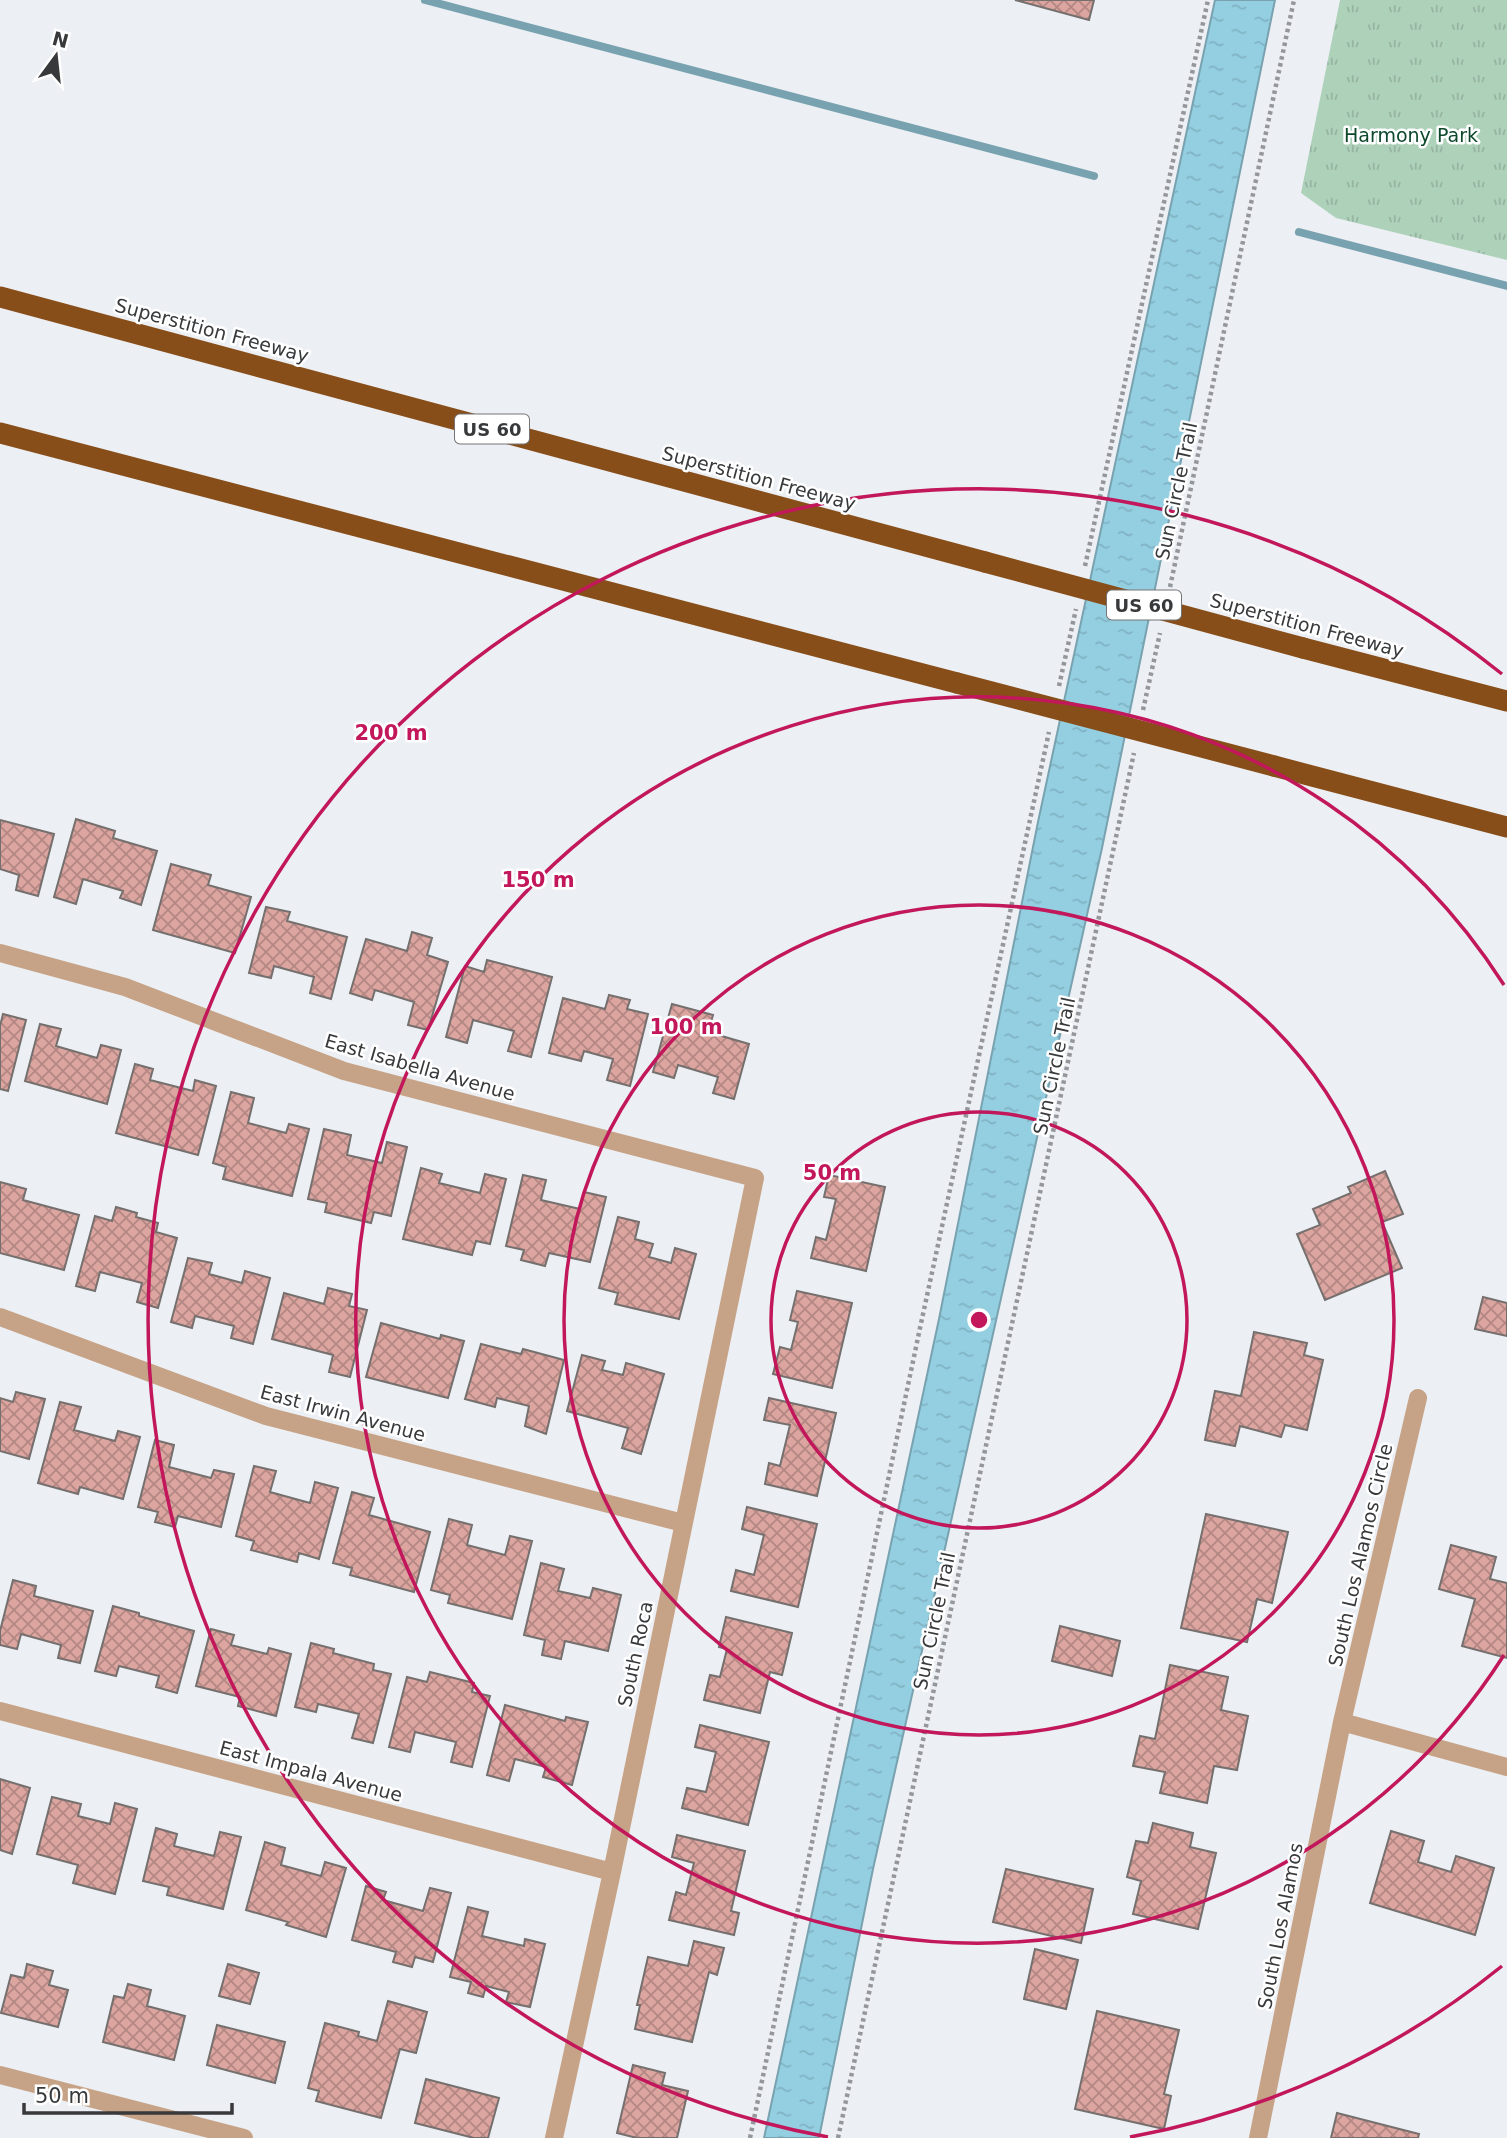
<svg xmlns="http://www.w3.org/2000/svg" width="1507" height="2138" viewBox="0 0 1507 2138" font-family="'DejaVu Sans',sans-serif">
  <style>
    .park { fill: url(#park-tufts) }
    .water { fill: url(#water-ripples); stroke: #78a2af; stroke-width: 2 }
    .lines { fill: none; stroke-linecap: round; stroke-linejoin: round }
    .stream { stroke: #78a2af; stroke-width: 8 }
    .building { fill: url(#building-cross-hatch); stroke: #756f6e; stroke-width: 2 }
    .path { stroke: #94969a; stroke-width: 4.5; stroke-dasharray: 3.5 3.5; stroke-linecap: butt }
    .minor { stroke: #c6a387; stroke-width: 18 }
    .motorway { stroke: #874e19; stroke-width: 21 }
    .motorway-bridge { stroke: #874e19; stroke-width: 21 }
    .ring { fill: none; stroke: #c2185b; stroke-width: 3.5 }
    .labels { text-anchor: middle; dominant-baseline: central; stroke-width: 5; stroke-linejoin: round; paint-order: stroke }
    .shield { fill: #fff; stroke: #747476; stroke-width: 2 }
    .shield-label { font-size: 18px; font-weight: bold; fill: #38393b }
    .park-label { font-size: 19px; fill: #0d482b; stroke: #fff }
    .street-label { font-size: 19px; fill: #38393b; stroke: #fff }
    .centre { fill: #c2185b; stroke: #fff; stroke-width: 3.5 }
    .ring-label { font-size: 21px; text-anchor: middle; font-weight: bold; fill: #c2185b; stroke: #fff; stroke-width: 5; stroke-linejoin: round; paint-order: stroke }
  </style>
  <defs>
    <pattern id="park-tufts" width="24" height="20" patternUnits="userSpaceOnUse" patternTransform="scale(1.75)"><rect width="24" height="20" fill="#aed1ba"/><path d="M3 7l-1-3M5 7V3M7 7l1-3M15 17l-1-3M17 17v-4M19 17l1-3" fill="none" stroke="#96b4a1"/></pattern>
    <pattern id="water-ripples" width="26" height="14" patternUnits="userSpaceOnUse" patternTransform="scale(1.75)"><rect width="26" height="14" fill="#94cfe1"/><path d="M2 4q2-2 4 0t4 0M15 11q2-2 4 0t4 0" fill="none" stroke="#80b2c2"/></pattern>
    <pattern id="building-cross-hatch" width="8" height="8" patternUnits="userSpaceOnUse" patternTransform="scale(1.75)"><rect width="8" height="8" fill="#dca59f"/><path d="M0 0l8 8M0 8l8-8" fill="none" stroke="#b38783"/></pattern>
  </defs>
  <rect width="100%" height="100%" fill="#eceff4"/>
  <!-- park -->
  <path class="park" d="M 1340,0 L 1507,0 L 1507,260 L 1336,218 L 1301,193 Z"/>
  <!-- water -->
  <path class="water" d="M 1215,0 L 1275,0 L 1102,848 L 873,1869 L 819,2138 L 764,2138 L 939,1319 L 1038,822 Z"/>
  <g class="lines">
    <!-- stream -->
    <path class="stream" d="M 425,0 L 1094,176
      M 1299,232 L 1507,286"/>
  </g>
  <!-- building -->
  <path class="building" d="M 1015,0 L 1094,0 L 1089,20 Z
    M 76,819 L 115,831 L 113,838 L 157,851 L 141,905 L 120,898 L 123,891 L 83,879 L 76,904 L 54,897 Z
    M 0,820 L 54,834 L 38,896 L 16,890 L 19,875 L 0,869 Z
    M 171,864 L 211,875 L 208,885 L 251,897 L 235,953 L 153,930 Z
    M 266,907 L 290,912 L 287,921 L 347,937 L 331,999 L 310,993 L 314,977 L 274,966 L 271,978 L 249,973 Z
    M 412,932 L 432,938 L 427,955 L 448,962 L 428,1030 L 408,1025 L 414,1002 L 375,990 L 372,1000 L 350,993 L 366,939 L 407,951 Z
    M 487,960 L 552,977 L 531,1057 L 508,1051 L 514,1031 L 473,1020 L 467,1043 L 446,1037 L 465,966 L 484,972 Z
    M 609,995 L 630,1000 L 627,1009 L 648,1014 L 630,1086 L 607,1080 L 613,1059 L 584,1051 L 581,1061 L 549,1053 L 563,998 L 605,1009 Z
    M 672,1004 L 713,1015 L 708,1032 L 749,1044 L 734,1099 L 713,1093 L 718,1077 L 678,1065 L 674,1078 L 653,1072 Z
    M 3,1014 L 26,1020 L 8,1091 L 0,1089 L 0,1026 Z
    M 40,1024 L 61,1029 L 56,1046 L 97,1058 L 101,1045 L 121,1050 L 107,1104 L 25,1081 Z
    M 135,1064 L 153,1069 L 150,1080 L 193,1091 L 195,1080 L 216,1086 L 198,1155 L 116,1133 Z
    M 231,1092 L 254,1098 L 248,1123 L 286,1133 L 289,1124 L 309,1129 L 292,1196 L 223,1179 L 226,1167 L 213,1163 Z
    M 324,1129 L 351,1135 L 347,1155 L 382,1163 L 387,1142 L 407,1147 L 391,1216 L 374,1212 L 371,1223 L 325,1212 L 327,1203 L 308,1199 Z
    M 421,1168 L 442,1174 L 439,1183 L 480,1193 L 485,1174 L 506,1179 L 490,1244 L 476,1241 L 472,1255 L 403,1239 Z
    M 1385,1171 L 1403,1214 L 1382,1222 L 1402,1268 L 1325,1300 L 1297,1234 L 1320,1225 L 1313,1209 L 1351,1193 L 1348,1187 Z
    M 523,1175 L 546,1180 L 541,1200 L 580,1209 L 584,1192 L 606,1197 L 590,1262 L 549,1253 L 545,1266 L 521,1260 L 524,1250 L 506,1246 Z
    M 829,1175 L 885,1187 L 866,1271 L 811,1258 L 816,1237 L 826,1240 L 836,1199 L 824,1197 Z
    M 0,1182 L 26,1189 L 23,1200 L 79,1215 L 64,1270 L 0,1253 Z
    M 116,1207 L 137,1213 L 136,1217 L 158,1223 L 156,1232 L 177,1238 L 158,1308 L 137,1302 L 142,1283 L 100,1272 L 95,1291 L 76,1286 L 95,1216 L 112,1221 Z
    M 618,1217 L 639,1222 L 635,1239 L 653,1244 L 649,1257 L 671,1263 L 675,1248 L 696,1254 L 679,1319 L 615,1304 L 618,1293 L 599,1288 Z
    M 188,1258 L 212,1263 L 209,1274 L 242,1283 L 245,1271 L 270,1278 L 253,1344 L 231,1338 L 234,1326 L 195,1316 L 192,1328 L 171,1322 Z
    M 328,1288 L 352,1294 L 349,1306 L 367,1310 L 350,1377 L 329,1372 L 333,1355 L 272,1339 L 284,1293 L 324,1304 Z
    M 797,1291 L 852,1303 L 832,1388 L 773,1374 L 780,1347 L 791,1350 L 798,1322 L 790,1320 Z
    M 1483,1297 L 1507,1303 L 1507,1336 L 1475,1329 Z
    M 381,1323 L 440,1339 L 441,1335 L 464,1341 L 448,1398 L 366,1377 Z
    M 1254,1332 L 1307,1343 L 1304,1355 L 1323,1360 L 1307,1430 L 1285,1425 L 1281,1437 L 1240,1426 L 1235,1446 L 1205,1440 L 1215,1391 L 1241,1396 Z
    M 481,1344 L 521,1354 L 523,1349 L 564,1360 L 546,1434 L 525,1426 L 529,1406 L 497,1398 L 495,1407 L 465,1399 Z
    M 582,1355 L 605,1361 L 602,1370 L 623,1375 L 626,1363 L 664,1374 L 641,1454 L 622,1448 L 628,1428 L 567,1411 Z
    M 16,1392 L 45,1399 L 29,1459 L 0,1451 L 0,1398 L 13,1402 Z
    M 769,1398 L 836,1413 L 817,1496 L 765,1484 L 769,1463 L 780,1466 L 790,1425 L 764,1420 Z
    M 60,1402 L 81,1407 L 74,1430 L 115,1441 L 118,1431 L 140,1437 L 123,1499 L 80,1487 L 78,1494 L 38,1483 Z
    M 155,1440 L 174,1445 L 169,1467 L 211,1478 L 214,1470 L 234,1474 L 221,1527 L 178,1516 L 175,1527 L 155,1522 L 158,1512 L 138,1507 Z
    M 254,1466 L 276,1471 L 270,1492 L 310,1503 L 315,1482 L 338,1488 L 319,1559 L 299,1553 L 297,1562 L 251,1550 L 254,1541 L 236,1536 Z
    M 352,1492 L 374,1498 L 369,1515 L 430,1532 L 414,1592 L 350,1575 L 352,1568 L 333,1563 Z
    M 747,1507 L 817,1524 L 798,1607 L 731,1591 L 736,1570 L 754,1575 L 764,1535 L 742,1529 Z
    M 1206,1514 L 1288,1532 L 1272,1603 L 1257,1599 L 1247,1642 L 1181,1628 Z
    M 449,1519 L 472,1525 L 467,1545 L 505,1555 L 510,1536 L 532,1541 L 512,1619 L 448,1603 L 450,1595 L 431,1590 Z
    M 1451,1545 L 1496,1557 L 1490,1579 L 1507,1583 L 1507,1658 L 1462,1646 L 1475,1599 L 1439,1589 Z
    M 541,1563 L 564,1569 L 558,1591 L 590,1598 L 593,1588 L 621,1595 L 608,1651 L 565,1641 L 561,1659 L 542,1655 L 545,1640 L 524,1635 Z
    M 13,1580 L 36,1586 L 34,1596 L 93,1611 L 80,1663 L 58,1658 L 61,1645 L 21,1634 L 17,1649 L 0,1645 L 0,1631 Z
    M 113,1606 L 139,1613 L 139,1616 L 194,1631 L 177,1693 L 156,1687 L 159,1676 L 119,1666 L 116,1676 L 95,1671 Z
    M 726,1617 L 792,1633 L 782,1675 L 770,1672 L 760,1713 L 704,1700 L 710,1675 L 720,1677 L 727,1649 L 719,1647 Z
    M 1060,1626 L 1120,1641 L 1112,1676 L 1052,1661 Z
    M 211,1629 L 234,1635 L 231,1645 L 267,1654 L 269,1648 L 291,1654 L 276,1716 L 238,1706 L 240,1697 L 196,1686 Z
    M 311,1643 L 334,1649 L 333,1653 L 374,1664 L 373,1670 L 391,1674 L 373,1743 L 352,1738 L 359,1714 L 318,1704 L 316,1712 L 295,1707 Z
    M 1170,1665 L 1228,1677 L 1221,1710 L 1248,1716 L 1237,1770 L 1214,1766 L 1207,1803 L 1160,1793 L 1165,1772 L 1133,1766 L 1140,1736 L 1155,1739 Z
    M 430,1672 L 474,1683 L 472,1692 L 490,1696 L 472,1767 L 451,1762 L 456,1742 L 415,1732 L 410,1752 L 389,1747 L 407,1677 L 427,1682 Z
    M 505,1705 L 565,1721 L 566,1717 L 588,1722 L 572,1785 L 543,1777 L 546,1767 L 515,1759 L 509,1781 L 487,1775 Z
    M 700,1725 L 769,1742 L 748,1825 L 682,1808 L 687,1788 L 706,1792 L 716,1752 L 695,1747 Z
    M 0,1779 L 30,1788 L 12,1854 L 0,1850 Z
    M 52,1797 L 81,1804 L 78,1816 L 110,1824 L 115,1803 L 137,1809 L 115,1894 L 73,1883 L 78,1865 L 37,1854 Z
    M 1153,1823 L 1193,1833 L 1190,1847 L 1216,1853 L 1198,1929 L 1133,1914 L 1141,1881 L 1127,1877 L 1136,1841 L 1148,1843 Z
    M 156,1828 L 177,1834 L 174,1846 L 214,1856 L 220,1832 L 241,1837 L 223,1909 L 167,1895 L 169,1887 L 143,1881 Z
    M 1391,1831 L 1424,1841 L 1418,1862 L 1451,1872 L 1456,1856 L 1494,1868 L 1475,1935 L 1370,1903 Z
    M 677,1835 L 745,1851 L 731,1911 L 739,1913 L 734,1935 L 669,1920 L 676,1892 L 686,1895 L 694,1863 L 672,1857 Z
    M 265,1842 L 285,1848 L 281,1865 L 321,1876 L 325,1862 L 346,1868 L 326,1937 L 286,1925 L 288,1922 L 246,1910 Z
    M 1006,1869 L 1093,1889 L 1081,1943 L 993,1922 Z
    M 366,1886 L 386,1892 L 383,1900 L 423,1911 L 430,1888 L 451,1893 L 433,1962 L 415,1957 L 412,1967 L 393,1962 L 396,1952 L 352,1940 Z
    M 468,1907 L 488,1912 L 482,1936 L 524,1946 L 525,1939 L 545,1944 L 530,2007 L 506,2002 L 509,1992 L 486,1986 L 483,1997 L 468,1993 L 471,1982 L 450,1977 Z
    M 694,1941 L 724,1948 L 717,1975 L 709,1972 L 692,2042 L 635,2029 L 640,2005 L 637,2005 L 648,1957 L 688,1966 Z
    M 1035,1949 L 1078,1960 L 1066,2009 L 1024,1999 Z
    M 27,1964 L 53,1971 L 49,1985 L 68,1990 L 58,2027 L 1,2013 L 11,1975 L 24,1978 Z
    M 228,1964 L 259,1973 L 250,2004 L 219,1996 Z
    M 128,1984 L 151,1990 L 147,2006 L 185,2016 L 174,2060 L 103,2042 L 114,1996 L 124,1998 Z
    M 388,2001 L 427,2012 L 416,2053 L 400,2049 L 381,2118 L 316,2101 L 319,2091 L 308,2088 L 325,2023 L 359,2032 L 358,2036 L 377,2041 Z
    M 1097,2011 L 1179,2030 L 1164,2094 L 1171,2096 L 1164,2129 L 1075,2109 Z
    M 217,2025 L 285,2042 L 275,2083 L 207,2065 Z
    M 633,2065 L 665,2073 L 662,2085 L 688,2091 L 677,2138 L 637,2138 L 617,2133 Z
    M 426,2079 L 499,2098 L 488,2138 L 474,2138 L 415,2123 Z
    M 1337,2113 L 1419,2134 L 1418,2138 L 1331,2138 Z"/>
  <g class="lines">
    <!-- path -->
    <path class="path" d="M 1085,566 L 1208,0
      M 1170,587 L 1294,0
      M 1059,686 L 1076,609
      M 1143,710 L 1160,633
      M 750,2138 L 920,1328 L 1049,732
      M 838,2138 L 1134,753"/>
    <!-- minor -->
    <path class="minor" d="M 0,953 L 125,987 L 344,1071 L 755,1178 L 612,1872 L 554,2138
      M 0,1317 L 266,1416 L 683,1523
      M 0,1711 L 612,1872
      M 1342,1722 L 1507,1767
      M 0,2075 L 244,2138
      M 1258,2138 L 1342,1722 L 1418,1398"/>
    <!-- motorway -->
    <path class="motorway" d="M 0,297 L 985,562
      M 0,433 L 957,683
      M 1303,648 L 1507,701
      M 1274,766 L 1507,827"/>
    <!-- motorway-bridge -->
    <path class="motorway-bridge" d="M 985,562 L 1303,648
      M 957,683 L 1274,766"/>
  </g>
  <!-- distance rings -->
  <g class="ring">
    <circle cx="979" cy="1320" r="208"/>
    <circle cx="979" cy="1320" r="415"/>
    <path d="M1504 1655A623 623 0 1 1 1504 985"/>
    <path d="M1502 1966A831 831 0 0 1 1130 2137M828 2137A831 831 0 1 1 1502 674"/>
  </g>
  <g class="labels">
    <!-- shield labels -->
    <g class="shield">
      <rect x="455" y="414.5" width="74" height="29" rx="5"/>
      <rect x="1107" y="590.5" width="74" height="29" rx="5"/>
    </g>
    <g class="shield-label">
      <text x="492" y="429">US 60</text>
      <text x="1144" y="605">US 60</text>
    </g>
    <!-- park labels -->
    <g class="park-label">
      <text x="1411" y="135">Harmony Park</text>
    </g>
    <!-- street labels -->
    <g class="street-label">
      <text transform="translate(212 330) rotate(15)">Superstition Freeway</text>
      <text transform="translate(759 478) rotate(15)">Superstition Freeway</text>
      <text transform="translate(1176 491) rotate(-78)">Sun Circle Trail</text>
      <text transform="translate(1307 625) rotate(15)">Superstition Freeway</text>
      <text transform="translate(1054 1066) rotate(-78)">Sun Circle Trail</text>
      <text transform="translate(420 1067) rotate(16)">East Isabella Avenue</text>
      <text transform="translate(343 1413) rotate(15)">East Irwin Avenue</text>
      <text transform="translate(1360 1555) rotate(-77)">South Los Alamos Circle</text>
      <text transform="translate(934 1621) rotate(-78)">Sun Circle Trail</text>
      <text transform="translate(635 1654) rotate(-78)">South Roca</text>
      <text transform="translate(311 1771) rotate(15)">East Impala Avenue</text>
      <text transform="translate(1280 1926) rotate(-79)">South Los Alamos</text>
    </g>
  </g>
  <circle cx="979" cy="1320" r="10" class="centre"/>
  <g class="ring-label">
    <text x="391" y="740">200 m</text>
    <text x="538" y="887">150 m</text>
    <text x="686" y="1034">100 m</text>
    <text x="832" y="1180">50 m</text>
  </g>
  <!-- north arrow -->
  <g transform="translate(56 56) rotate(15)" stroke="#ffffff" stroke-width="5" paint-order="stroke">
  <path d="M0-5L12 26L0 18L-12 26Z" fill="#38393b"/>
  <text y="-10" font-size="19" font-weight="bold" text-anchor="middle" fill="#38393b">N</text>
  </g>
  <!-- scale -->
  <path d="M24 2103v10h208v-10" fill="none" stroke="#38393b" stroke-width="3.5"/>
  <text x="35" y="2103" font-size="21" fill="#38393b" stroke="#ffffff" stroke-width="5" paint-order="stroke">50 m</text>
</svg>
